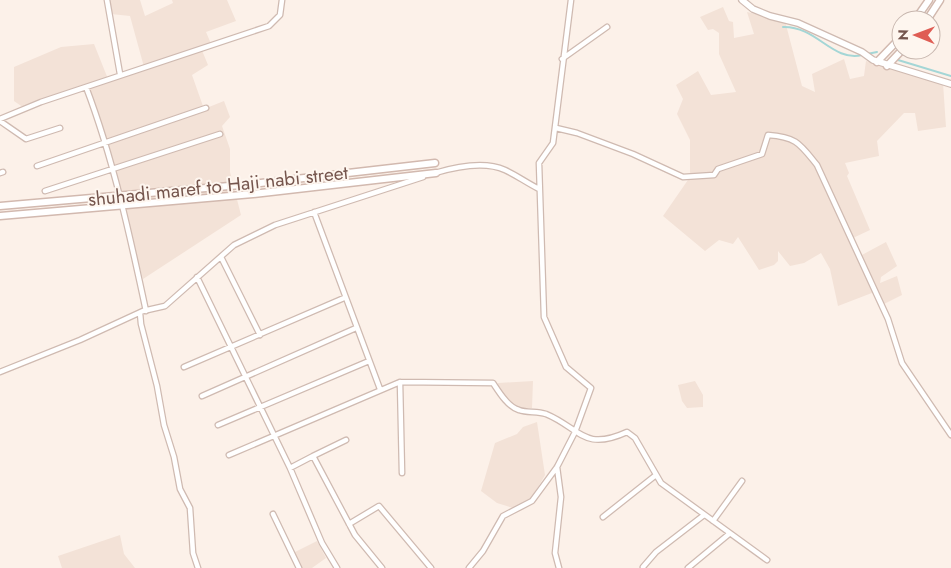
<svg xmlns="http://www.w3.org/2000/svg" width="951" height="568" viewBox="0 0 951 568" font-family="Jost,sans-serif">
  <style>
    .residential { fill: #f3e2d7 }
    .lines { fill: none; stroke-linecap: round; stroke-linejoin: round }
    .stream { stroke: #a4d6d6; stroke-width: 2 }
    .minor-casing { stroke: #cfbab1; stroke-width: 7 }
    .tertiary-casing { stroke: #cfbab1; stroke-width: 8 }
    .secondary-casing { stroke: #d2b9af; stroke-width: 9 }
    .minor { stroke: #fff; stroke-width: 4.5 }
    .tertiary { stroke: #fff; stroke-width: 5.5 }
    .secondary { stroke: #fff; stroke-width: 6 }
    .labels { text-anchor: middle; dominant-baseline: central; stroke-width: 4; stroke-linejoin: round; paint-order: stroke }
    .street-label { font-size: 19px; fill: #75554d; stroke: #fef6ef }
  </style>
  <rect width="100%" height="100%" fill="#fcf1e9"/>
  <!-- residential -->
  <path class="residential" d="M 110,0 L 140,0 L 145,16 L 173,3 L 172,0 L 227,0 L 236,21 L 206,32 L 212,46 L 201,48 L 208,65 L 192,75 L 204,109 L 224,101 L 230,117 L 222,126 L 230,149 L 230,172 L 241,215 L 143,279 L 89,88 L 57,97 L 27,110 L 14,101 L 14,67 L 61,47 L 94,44 L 108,79 L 144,67 L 130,16 L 111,14 Z
    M 723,7 L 729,21 L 733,22 L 734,38 L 754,34 L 747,12 L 785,21 L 802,86 L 815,92 L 812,74 L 844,59 L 850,79 L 864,76 L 866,61 L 943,83 L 946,127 L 918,131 L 915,113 L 904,113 L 877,141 L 879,156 L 845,163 L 849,173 L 847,176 L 870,230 L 853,238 L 860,256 L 886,242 L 897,266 L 881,277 L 880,283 L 897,276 L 902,295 L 884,304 L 877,291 L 838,306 L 830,269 L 821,253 L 804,263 L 790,266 L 778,251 L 778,261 L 774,265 L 759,270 L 738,237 L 733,244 L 719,240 L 705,251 L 663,216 L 690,177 L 690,140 L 677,114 L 683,99 L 676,85 L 698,71 L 711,95 L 736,92 L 719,54 L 719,33 L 713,29 L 708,30 L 700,17 Z
    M 533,381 L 532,408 L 517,408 L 498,391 L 498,383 Z
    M 695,381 L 703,395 L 703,407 L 687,408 L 682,401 L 678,385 Z
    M 537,422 L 545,475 L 532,498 L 513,508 L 497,503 L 481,491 L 495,443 L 517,434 L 523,427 Z
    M 120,535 L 124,554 L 135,568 L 62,568 L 58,556 Z
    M 317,541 L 326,558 L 312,568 L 299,568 L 293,553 Z"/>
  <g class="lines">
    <!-- stream -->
    <path class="stream" d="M 783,27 C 817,26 832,62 862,55
      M 867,54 L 877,52
      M 898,60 L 951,76"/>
    <defs>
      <path id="minor" d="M 107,0 L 120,74
        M 562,59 L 607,27
        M 86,87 C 113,158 130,236 146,311
        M 0,119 L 41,102 L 269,26 L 280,15 L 282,0
        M 0,121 L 26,139 L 60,128
        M 556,128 L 577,133 L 633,154 L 683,177 L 714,175 L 718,169 L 762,154 L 768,135 C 797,137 800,144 817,165 L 888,319 L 902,363 L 951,435
        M 37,166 L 206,108
        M 0,173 L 3,172
        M 435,173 C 455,167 485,161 505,170 C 516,175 527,183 539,189
        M 45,191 L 220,134
        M 314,212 L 380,389
        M 221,257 L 260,335
        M 197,277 L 290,468 L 322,543 L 337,568
        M 140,313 L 141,324 L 157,386 L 164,425 L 174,457 L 180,489 L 190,508 L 193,553 L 198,568
        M 184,367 L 344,298
        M 0,372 L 80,340 L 143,311 L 165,306 L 234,245 L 275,225 L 423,177
        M 400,382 L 402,473
        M 202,396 L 356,328
        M 218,425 L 369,361
        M 229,455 L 400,382 L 493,383 C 499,392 508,407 519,410 C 527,413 537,411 546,414 C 580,428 583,452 627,432 L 635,438 L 661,483 L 767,560
        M 313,456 L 346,440
        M 557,467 L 561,497 L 555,553 L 559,568
        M 290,468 L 313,456 L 355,535 L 382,568
        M 273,514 L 299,568
        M 603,517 L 656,475
        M 713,521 L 742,481
        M 349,524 L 379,506 L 431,568
        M 643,567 L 656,552 L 704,515
        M 469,568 L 483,551 L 503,516 L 532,501 L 557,467 L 575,432 L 591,388 L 566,367 L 544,317 L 539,163 L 553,143 L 571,0
        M 688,568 L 729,534"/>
      <path id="tertiary" d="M 742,0 L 753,9 L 770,16 L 798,23 L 862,52 L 873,60 L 951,84"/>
      <path id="secondary" d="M 915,20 L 929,0
        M 927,20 L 940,0
        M 877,62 L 901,37
        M 887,66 L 902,50
        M 0,206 L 252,184 L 435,163
        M 0,216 L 253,194 L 436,173"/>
    </defs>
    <!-- minor casing -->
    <use href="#minor" class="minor-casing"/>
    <!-- tertiary casing -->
    <use href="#tertiary" class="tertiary-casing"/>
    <!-- secondary casing -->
    <use href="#secondary" class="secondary-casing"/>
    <!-- minor -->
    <use href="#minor" class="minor"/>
    <!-- tertiary -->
    <use href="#tertiary" class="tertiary"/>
    <!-- secondary -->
    <use href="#secondary" class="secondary"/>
  </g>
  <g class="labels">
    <!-- street labels -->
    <g class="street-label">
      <text transform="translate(218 186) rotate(-6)">shuhadi maref to Haji nabi street</text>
    </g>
  </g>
  <!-- north arrow -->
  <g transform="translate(916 35) rotate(271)"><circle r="24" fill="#fef6ef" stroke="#c7b6ae"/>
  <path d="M0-4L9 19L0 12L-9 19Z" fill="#df5d54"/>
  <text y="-8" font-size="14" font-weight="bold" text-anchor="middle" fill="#75554d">N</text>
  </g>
</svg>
